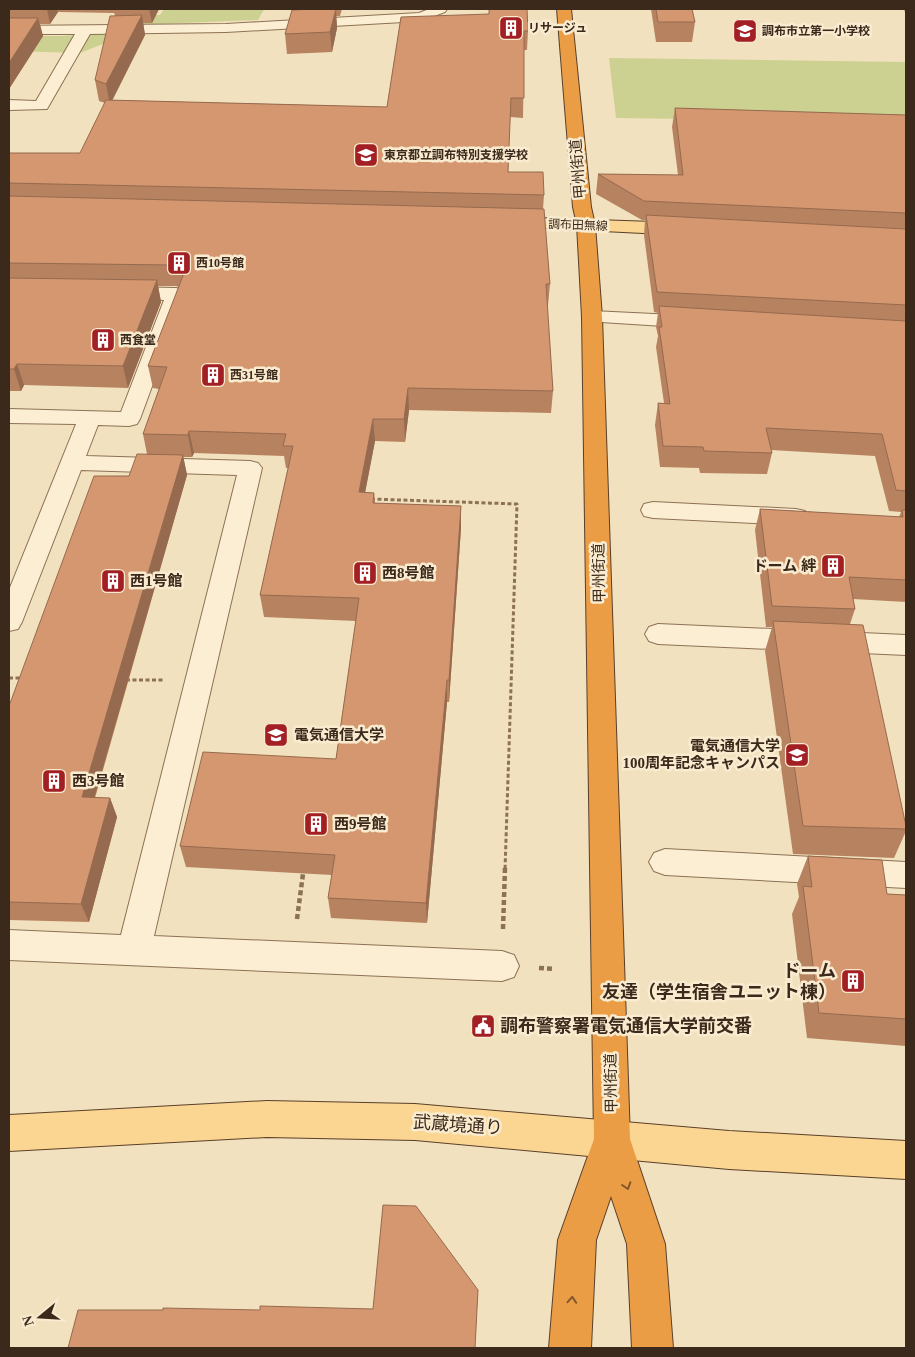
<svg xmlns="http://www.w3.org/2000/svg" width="915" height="1357" viewBox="0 0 915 1357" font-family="'Times New Roman','Noto Sans JP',serif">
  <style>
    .green { fill: #ccd191 }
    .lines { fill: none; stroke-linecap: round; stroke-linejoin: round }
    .minor-casing { stroke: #8d7155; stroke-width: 2 }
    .major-casing { stroke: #5a3f2a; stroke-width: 2 }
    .highway-casing { stroke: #5a3f2a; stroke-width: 2 }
    .path-far1 { stroke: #8d7155; stroke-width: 3; stroke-dasharray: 4 2.5; stroke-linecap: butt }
    .path { stroke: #8d7155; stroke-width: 4.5; stroke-dasharray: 5 3; stroke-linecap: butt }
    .minor { fill: #fceed3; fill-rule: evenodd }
    .major { fill: #fad692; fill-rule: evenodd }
    .highway { fill: #eb9d45; fill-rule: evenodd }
    .wall { fill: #b78260 }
    .shaded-wall { fill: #956a4e }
    .building { fill: #d59770; stroke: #956a4e }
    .oneway { stroke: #81572c }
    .labels { text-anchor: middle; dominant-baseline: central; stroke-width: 5; stroke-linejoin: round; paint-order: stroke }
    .far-poi-label { font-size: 12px; font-weight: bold; fill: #3b291b; stroke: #f9ebcf; text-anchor: start }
    .far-street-label { font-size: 12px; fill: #3b291b; stroke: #f9ebcf }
    .street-label { font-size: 15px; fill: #3b291b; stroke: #f9ebcf }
    .poi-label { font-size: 15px; font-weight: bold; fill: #3b291b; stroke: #f9ebcf; text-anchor: start }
    .near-poi-label { font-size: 18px; font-weight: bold; fill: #3b291b; stroke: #f9ebcf; text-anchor: end }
    .near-street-label { font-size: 18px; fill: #3b291b; stroke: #f9ebcf }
  </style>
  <rect width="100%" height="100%" fill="#f2e1be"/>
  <!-- green -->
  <path class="green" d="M 164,9 L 268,9 L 263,11 L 258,20 L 130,25 L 125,39 L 103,44 L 80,53 L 9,51 L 9,34 C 33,35 87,41 107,26 C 110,24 113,19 115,17 L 160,15 Z
    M 609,58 L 906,62 L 906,122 L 616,118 Z"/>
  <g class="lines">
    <defs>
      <path id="minor" d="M 429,9 L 447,9 L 445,12 L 421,21 L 226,32 L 90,34 L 47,109 L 9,110 L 9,100 L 36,101 L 75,34 L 9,34 L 9,26 L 226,24 L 419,13 Z
        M 121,287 L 176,288 L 183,290 L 186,294 L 140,419 L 137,424 L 129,426 L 98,425 L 86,456 L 250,461 L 258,463 L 262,468 L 154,936 L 502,951 L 514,955 L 519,966 L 514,977 L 502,981 L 9,960 L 9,930 L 121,935 L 237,475 L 81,470 L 22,622 L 18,629 L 9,631 L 9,590 L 76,424 L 9,423 L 9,409 L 121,412 L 164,300 L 114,297 L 111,293 L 114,289 Z
        M 592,311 L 695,316 L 702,318 L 705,322 L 702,326 L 695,328 L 585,321 L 582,317 L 585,313 Z
        M 653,502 L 796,509 L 805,511 L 808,517 L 805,523 L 796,525 L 653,518 L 644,516 L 641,510 L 644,504 Z
        M 658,624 L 906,635 L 906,655 L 658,644 L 649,641 L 645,634 L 649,627 Z
        M 665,849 L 906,862 L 906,888 L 665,875 L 654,871 L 649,862 L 654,853 Z"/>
      <path id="major" d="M 508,217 L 683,223 L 690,225 L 692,229 L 690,233 L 683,235 L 502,226 L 499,222 L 502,218 Z
        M 267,1101 L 415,1104 L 729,1131 L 906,1141 L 906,1179 L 729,1169 L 415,1140 L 267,1137 L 9,1151 L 9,1115 Z"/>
      <path id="highway" d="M 557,9 L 571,9 L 591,207 L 595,225 L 602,317 L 630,1139 L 665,1244 L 673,1348 L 632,1348 L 627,1244 L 611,1196 L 596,1240 L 591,1348 L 549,1348 L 558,1240 L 594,1139 L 582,317 L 577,225 L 573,207 Z"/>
    </defs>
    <!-- minor casing -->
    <use href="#minor" class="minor-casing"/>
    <!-- major casing -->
    <use href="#major" class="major-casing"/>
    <!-- highway casing -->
    <use href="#highway" class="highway-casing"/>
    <!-- path-far1 -->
    <path class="path-far1" d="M 371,499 L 517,504 L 505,870
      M 9,678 L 23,678
      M 126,680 L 163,680"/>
    <!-- path -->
    <path class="path" d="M 297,919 L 303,874
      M 503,929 L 505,868
      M 539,968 L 554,969"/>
    <!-- minor -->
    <use href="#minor" class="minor"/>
    <!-- major -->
    <use href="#major" class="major"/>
    <!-- highway -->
    <use href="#highway" class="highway"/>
  </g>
  <!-- wall -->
  <path class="wall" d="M 9,9 L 159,9 L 152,23 L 143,23 L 145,35 L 112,100 L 387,107 L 401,17 L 528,31 L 527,50 L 524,50 L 523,118 L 510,117 L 508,172 L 544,195 L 543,209 L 550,284 L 548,305 L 547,305 L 553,391 L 551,413 L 409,410 L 405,442 L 375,441 L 365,492 L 374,493 L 375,503 L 461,506 L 461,528 L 449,702 L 447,702 L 427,923 L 331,918 L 328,898 L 332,875 L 186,867 L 180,846 L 336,759 L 356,621 L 264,617 L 260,595 L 288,468 L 286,468 L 284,456 L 194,453 L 192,457 L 183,457 L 187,475 L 95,798 L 110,798 L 117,817 L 89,922 L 9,920 L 9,706 L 129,476 L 147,454 L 143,434 L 159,389 L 153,388 L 148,366 L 179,287 L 176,286 L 158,286 L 161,302 L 128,388 L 24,385 L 21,391 L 9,391 L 9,153 L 80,153 L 105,103 L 99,101 L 95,80 L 115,15 L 114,13 L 58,12 L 50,24 L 40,24 L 43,36 L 9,89 Z
    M 297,9 L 342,9 L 340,16 L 336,16 L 337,28 L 332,52 L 287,54 L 285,34 Z
    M 651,9 L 692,9 L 695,22 L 692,42 L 656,42 Z
    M 904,9 L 906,9 L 906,16 Z
    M 675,108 L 906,115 L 906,602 L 853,599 L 855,609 L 850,624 L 906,826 L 906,831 L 894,858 L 793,854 L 765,651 L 772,627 L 766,627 L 755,530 L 760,509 L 899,517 L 901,512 L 889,511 L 875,456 L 771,450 L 772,453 L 767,474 L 700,473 L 699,468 L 660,467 L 655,425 L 658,403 L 664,403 L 656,347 L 658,336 L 656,327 L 658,313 L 654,312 L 644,235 L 645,220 L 642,220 L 596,194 L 598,174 L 678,175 L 672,127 Z
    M 808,856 L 887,894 L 906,895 L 906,1046 L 807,1038 L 792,914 L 799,897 L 797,884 Z"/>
  <!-- shaded-wall -->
  <path class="shaded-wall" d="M 47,9 L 57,9 L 58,12 L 50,24 Z
    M 149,9 L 159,9 L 152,23 Z
    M 336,9 L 337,28 L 332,52 L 330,32 Z
    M 142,15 L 145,35 L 110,105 L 106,84 Z
    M 38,18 L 43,36 L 9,89 L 9,63 Z
    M 157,280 L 161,302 L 128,388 L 123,366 Z
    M 17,364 L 24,385 L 21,391 L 14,369 Z
    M 408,388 L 409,410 L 405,442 L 404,419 Z
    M 373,419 L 375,441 L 361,514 L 359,492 Z
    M 189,431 L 194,453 L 192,457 L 188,435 Z
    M 183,455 L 187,475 L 89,816 L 82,797 Z
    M 461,506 L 461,528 L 449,702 L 449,680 Z
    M 447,680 L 447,702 L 427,923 L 426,903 Z
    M 110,798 L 117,817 L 89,922 L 81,904 Z"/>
  <!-- building -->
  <path class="building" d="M 317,9 L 336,9 L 330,32 L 285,34 L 292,10 Z
    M 489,9 L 527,9 L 528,31 L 524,31 L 524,98 L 511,98 L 508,172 L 543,172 L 544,195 L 9,183 L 9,153 L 80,153 L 106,100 L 387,107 L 401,17 L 489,14 Z
    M 656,9 L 692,9 L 695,22 L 658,22 Z
    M 142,15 L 106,84 L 95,80 L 110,16 Z
    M 9,18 L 38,18 L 9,63 Z
    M 675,108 L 906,115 L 906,213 L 644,201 L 598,174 L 683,175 Z
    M 9,196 L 544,209 L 550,284 L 546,284 L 553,391 L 408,388 L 404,419 L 373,419 L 359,492 L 374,493 L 373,503 L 461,506 L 449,680 L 447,680 L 426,903 L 328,898 L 335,855 L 180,846 L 203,752 L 336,759 L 359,598 L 260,595 L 293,446 L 283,446 L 286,434 L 189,431 L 188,435 L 143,434 L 167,367 L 148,366 L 184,273 L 181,268 L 172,265 L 9,263 Z
    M 646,215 L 906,229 L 906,305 L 657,292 Z
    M 9,278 L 157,280 L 123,366 L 17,364 L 14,369 L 9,369 Z
    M 659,306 L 906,321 L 906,491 L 896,490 L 882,434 L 766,428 L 772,453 L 704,451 L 703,447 L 663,446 L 658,403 L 670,404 L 659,327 L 662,327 Z
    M 137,454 L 183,455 L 82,797 L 110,798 L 81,904 L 9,902 L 9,706 L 94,476 L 129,476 Z
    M 760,509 L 903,517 L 902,510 L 906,510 L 906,580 L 849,577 L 855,609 L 772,606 Z
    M 773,621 L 863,625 L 906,826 L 906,829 L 803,826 Z
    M 808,856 L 882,860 L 887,894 L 906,895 L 906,1019 L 819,1013 L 803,886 L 812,887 Z
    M 383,1205 L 416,1206 L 478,1290 L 475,1348 L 68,1348 L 78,1310 L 163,1310 L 163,1308 L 260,1310 L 260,1306 L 373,1309 Z"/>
  <!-- one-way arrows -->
  <defs><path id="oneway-chevron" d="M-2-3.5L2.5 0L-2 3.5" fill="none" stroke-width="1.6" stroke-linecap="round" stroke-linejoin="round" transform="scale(1.25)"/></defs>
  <g class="oneway">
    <use href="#oneway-chevron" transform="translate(627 1186) rotate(72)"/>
    <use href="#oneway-chevron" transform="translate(572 1300) rotate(-86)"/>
  </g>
  <!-- icons -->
  <defs>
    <symbol id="building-square" viewBox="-11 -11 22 22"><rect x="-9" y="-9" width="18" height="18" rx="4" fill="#a21f24" stroke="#f9ebcf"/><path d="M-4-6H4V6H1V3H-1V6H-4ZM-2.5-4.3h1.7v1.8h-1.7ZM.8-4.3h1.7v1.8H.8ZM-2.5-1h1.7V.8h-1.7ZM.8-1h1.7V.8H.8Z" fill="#fff"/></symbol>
    <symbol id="school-square" viewBox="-11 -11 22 22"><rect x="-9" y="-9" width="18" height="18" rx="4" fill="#a21f24" stroke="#f9ebcf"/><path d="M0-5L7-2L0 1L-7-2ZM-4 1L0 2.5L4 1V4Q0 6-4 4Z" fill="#fff"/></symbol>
    <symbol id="university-square" viewBox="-11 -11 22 22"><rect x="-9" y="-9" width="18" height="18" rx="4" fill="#a21f24" stroke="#f9ebcf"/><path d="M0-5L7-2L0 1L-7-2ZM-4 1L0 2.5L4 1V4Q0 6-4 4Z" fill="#fff"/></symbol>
    <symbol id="civic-square" viewBox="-11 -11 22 22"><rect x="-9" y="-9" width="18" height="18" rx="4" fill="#a21f24" stroke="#f9ebcf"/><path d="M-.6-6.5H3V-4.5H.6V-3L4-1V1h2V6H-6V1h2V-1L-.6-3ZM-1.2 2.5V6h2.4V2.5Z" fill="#fff"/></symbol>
  </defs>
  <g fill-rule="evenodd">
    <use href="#building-square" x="497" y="14" width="28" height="28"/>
    <use href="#school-square" x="731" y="17" width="28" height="28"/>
    <use href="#school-square" x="352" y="141" width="28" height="28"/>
    <use href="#building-square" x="165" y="249" width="28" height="28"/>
    <use href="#building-square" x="89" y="326" width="28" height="28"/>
    <use href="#building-square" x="199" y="361" width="28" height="28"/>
    <use href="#building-square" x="819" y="552" width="28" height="28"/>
    <use href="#building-square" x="351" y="559" width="28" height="28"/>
    <use href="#building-square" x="99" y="567" width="28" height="28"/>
    <use href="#university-square" x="262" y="721" width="28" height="28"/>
    <use href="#university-square" x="783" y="741" width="28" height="28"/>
    <use href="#building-square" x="40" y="767" width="28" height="28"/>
    <use href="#building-square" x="302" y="810" width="28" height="28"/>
    <use href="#building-square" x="839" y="967" width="28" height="28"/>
    <use href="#civic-square" x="469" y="1012" width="28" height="28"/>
  </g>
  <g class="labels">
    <!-- far-poi labels -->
    <g class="far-poi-label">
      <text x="528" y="28">リサージュ</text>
      <text x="762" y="31">調布市立第一小学校</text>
      <text x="384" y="155">東京都立調布特別支援学校</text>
      <text x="196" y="263">西10号館</text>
      <text x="120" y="340">西食堂</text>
      <text x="230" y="375">西31号館</text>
    </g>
    <!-- far-street labels -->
    <g class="far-street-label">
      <text transform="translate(578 225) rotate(2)">調布田無線</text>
    </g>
    <!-- street labels -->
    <g class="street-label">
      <text transform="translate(578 169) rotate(-95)">甲州街道</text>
      <text transform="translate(599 573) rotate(-91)">甲州街道</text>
      <text transform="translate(611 1083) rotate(-91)">甲州街道</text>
    </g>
    <!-- poi labels -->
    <g class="poi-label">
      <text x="816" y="566" text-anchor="end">ドーム 絆</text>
      <text x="382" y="573">西8号館</text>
      <text x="130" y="581">西1号館</text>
      <text x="294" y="735">電気通信大学</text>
      <text x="780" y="746" text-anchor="end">電気通信大学<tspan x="780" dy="17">100周年記念キャンパス</tspan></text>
      <text x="72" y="781">西3号館</text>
      <text x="334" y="824">西9号館</text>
    </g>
    <!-- near-poi labels -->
    <g class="near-poi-label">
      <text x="836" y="971">ドーム<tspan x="836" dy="21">友達（学生宿舎ユニット棟）</tspan></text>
      <text x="500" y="1026" text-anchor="start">調布警察署電気通信大学前交番</text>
    </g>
    <!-- near-street labels -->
    <g class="near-street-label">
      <text transform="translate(458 1125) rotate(4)">武蔵境通り</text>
    </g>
  </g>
  <!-- border -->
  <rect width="915" height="1357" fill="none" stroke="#3b291b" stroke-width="20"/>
  <!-- north arrow -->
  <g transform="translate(40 1317) rotate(252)" stroke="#f9ebcf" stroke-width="4" paint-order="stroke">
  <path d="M0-4L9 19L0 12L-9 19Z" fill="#3b291b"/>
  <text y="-8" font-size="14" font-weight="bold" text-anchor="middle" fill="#3b291b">N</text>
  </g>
</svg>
